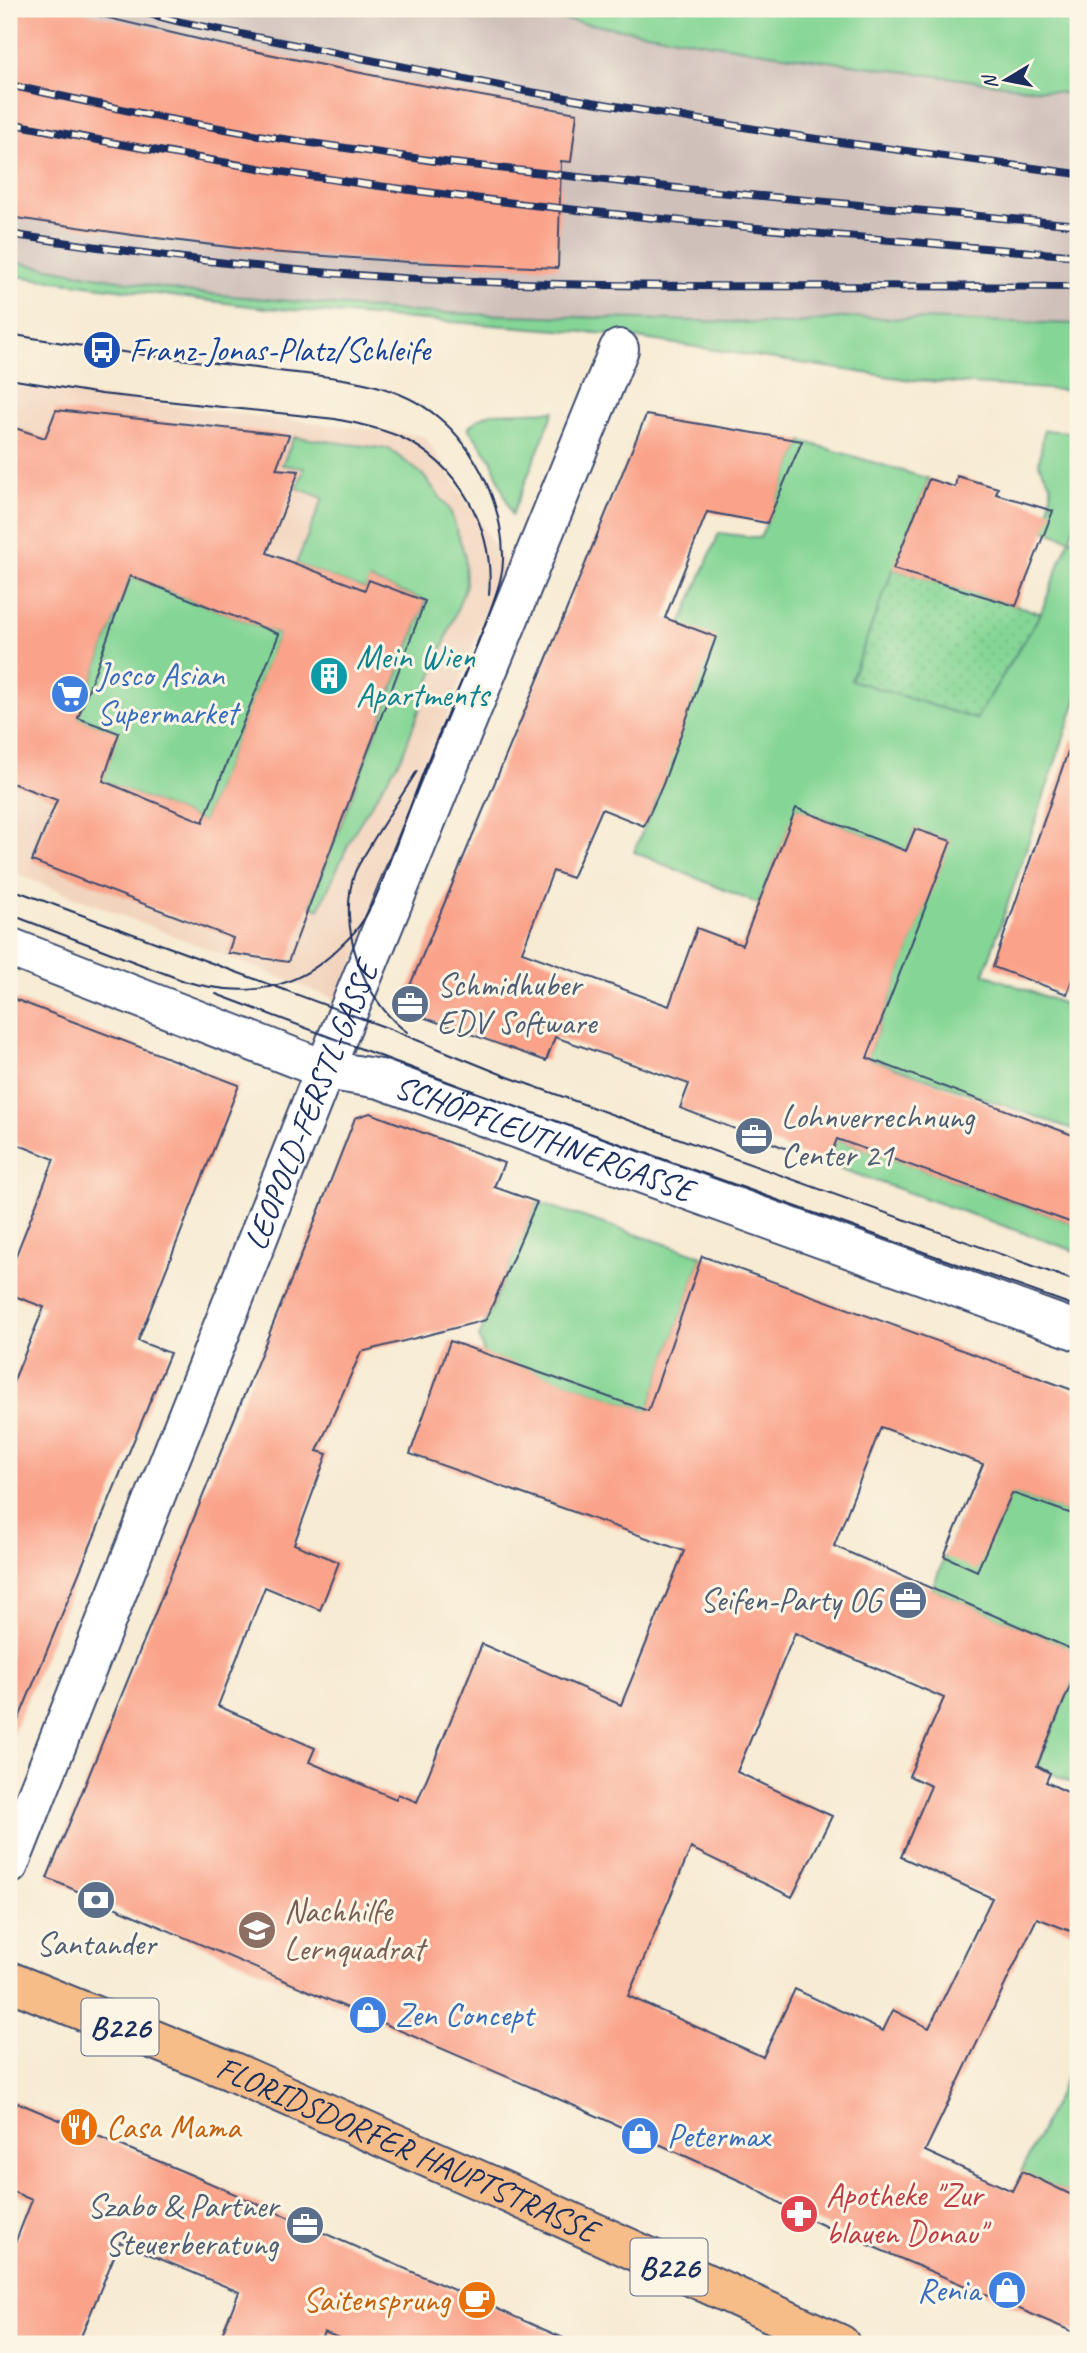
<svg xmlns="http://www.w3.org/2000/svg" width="1087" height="2353" viewBox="0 0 1087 2353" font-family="Caveat,sans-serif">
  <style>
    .built { fill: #f2d4be }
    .industrial { fill: #cfc0ba }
    .green { fill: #85d696; stroke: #50827a; stroke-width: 2 }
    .garden { fill: url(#garden-dots); stroke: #50827a; stroke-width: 2 }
    .building { fill: #faa38a; fill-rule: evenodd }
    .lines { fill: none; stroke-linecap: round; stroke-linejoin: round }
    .minor-casing { stroke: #3c4b70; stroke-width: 42 }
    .primary-casing { stroke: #3c4b70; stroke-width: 42 }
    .minor { stroke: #fff; stroke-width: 38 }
    .primary { stroke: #f7bd88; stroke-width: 38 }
    .tram { stroke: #1b2f5e; stroke-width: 2 }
    .rail-casing { stroke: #1b2f5e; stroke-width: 8 }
    .rail { stroke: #fcf5e5; stroke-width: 5; stroke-dasharray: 16; stroke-linecap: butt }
    .labels { text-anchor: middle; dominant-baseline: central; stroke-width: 6; stroke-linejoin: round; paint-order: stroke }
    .shield { fill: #fcf5e5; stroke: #5e6a86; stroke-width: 2 }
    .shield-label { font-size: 32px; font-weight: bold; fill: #1b2f5e }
    .transit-label { font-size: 33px; fill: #164399; stroke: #fcf5e5; text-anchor: start }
    .culture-label { font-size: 33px; fill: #0d838f; stroke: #fcf5e5; text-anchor: start }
    .shop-label { font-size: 33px; fill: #366cbe; stroke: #fcf5e5; text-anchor: start }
    .service-label { font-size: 33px; fill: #4e5e75; stroke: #fcf5e5; text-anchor: start }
    .street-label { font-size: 33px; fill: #1b2f5e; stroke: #fcf5e5 }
    .education-label { font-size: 33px; fill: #785e54; stroke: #fcf5e5; text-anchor: start }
    .food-label { font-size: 33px; fill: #c56008; stroke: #fcf5e5; text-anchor: start }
    .health-label { font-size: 33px; fill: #be3a42; stroke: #fcf5e5; text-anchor: start }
  </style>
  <defs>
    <pattern id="garden-dots" width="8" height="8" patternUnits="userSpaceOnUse" patternTransform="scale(1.75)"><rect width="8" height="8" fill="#85d696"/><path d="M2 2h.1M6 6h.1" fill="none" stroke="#72b884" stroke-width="1.8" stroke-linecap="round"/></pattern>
  </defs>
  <rect width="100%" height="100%" fill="#fcf5e5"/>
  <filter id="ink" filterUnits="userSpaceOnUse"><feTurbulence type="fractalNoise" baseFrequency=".0143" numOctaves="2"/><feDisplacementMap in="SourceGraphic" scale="14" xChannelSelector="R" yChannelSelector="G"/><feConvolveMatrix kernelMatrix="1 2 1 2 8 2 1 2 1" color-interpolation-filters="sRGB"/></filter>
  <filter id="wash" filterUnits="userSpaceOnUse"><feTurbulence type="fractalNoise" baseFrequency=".00686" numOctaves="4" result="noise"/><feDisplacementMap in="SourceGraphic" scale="28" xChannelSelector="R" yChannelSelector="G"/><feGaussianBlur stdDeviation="1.57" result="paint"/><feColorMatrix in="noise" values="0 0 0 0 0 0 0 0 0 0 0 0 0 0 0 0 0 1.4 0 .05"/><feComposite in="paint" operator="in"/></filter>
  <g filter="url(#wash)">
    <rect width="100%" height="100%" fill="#f7ebd3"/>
    <!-- built -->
    <path class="built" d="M 9,386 L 425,436 L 505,562 L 340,1001 L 9,871 Z"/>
    <!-- industrial -->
    <path class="industrial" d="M 9,9 L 497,9 L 776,54 L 1078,95 L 1078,324 L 846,317 L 790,324 L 415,312 L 187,292 L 9,261 Z"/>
    <!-- green -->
    <path class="green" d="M 497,9 L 1078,9 L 1078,95 L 776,54 Z
      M 9,261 L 187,292 L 415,312 L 790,324 L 846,317 L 1078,324 L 1078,391 L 911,380 L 611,334 L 265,308 L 9,275 Z
      M 554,411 L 512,515 L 491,459 L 468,428 L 478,419 L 491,413 Z
      M 1044,430 L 1078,433 L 1078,516 L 1070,538 L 1078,542 L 1078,695 L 984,974 L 1078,1009 L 1078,1131 L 867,1058 L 950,841 L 915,829 L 906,851 L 797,808 L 758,904 L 634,852 L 662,784 L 681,624 L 719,533 L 760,538 L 802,441 L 929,479 L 851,679 L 976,719 L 1041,613 L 1069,539 L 1045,530 L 1051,494 L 1051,485 L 1039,464 Z
      M 294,437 L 389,449 L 422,474 L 450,510 L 465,556 L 466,585 L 403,754 L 354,832 L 319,909 L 310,905 L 426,601 L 370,580 L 365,590 L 296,564 L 323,498 L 297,488 L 304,468 L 282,465 Z
      M 130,576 L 279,634 L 203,822 L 103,781 L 118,733 L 78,718 Z
      M 837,1139 L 1078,1225 L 1078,1252 L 827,1164 Z
      M 537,1202 L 702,1256 L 648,1411 L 484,1354 L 479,1337 Z
      M 1012,1493 L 1078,1516 L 1078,1652 L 932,1589 L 958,1524 L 991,1539 Z
      M 1078,1667 L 1078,1778 L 1074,1776 L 1071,1783 L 1037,1766 Z
      M 1078,2052 L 1078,2198 L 1021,2172 Z"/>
    <!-- garden -->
    <path class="garden" d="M 893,569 L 1041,613 L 976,719 L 851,680 Z"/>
    <g id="blocks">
      <!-- building -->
      <path class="building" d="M 9,9 L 70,9 L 215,43 L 410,83 L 577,113 L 571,162 L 561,161 L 558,268 L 409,262 L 269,252 L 132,235 L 9,217 Z
        M 56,410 L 289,435 L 276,469 L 299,471 L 267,553 L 365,590 L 369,580 L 425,601 L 288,962 L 228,953 L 233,938 L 32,861 L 57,800 L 9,782 L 9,426 L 45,438 ZM 130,576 L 279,634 L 203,822 L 103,781 L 119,733 L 78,718 Z
        M 646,415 L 802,441 L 767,523 L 707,512 L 665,618 L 716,637 L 663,784 L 644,826 L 602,809 L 572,878 L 553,871 L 522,952 L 669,1006 L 697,928 L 742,945 L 796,808 L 906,851 L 915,829 L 951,841 L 867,1058 L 1078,1137 L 1078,1225 L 837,1139 L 827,1164 L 680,1108 L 689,1084 L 555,1037 L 546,1061 L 414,1014 L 406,995 L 546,660 Z
        M 957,476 L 998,488 L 996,494 L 1053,511 L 1016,606 L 893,569 L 929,479 L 955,487 Z
        M 1072,740 L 1078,741 L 1078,962 L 1067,994 L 993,967 Z
        M 9,997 L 239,1085 L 138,1341 L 170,1353 L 10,1740 L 9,1392 L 44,1307 L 9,1294 L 9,1273 L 54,1159 L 9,1141 Z
        M 370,1113 L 504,1163 L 494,1187 L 537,1202 L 486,1320 L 361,1352 L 317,1451 L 327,1454 L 294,1544 L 339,1562 L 320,1610 L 265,1587 L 218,1706 L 315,1748 L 309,1762 L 396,1799 L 398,1794 L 417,1802 L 482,1644 L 621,1705 L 684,1551 L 410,1454 L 450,1341 L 648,1411 L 702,1256 L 1078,1392 L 1078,1516 L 1012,1493 L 977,1571 L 944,1556 L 983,1464 L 881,1427 L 834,1546 L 1078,1652 L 1078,1667 L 1037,1766 L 1050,1773 L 1046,1782 L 1078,1797 L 1078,1934 L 1037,1918 L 925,2151 L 1012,2191 L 1022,2171 L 1078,2198 L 1078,2334 L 829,2228 L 799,2214 L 745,2183 L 577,2107 L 47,1878 L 309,1236 L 355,1118 ZM 795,1633 L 944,1698 L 909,1776 L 931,1786 L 901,1857 L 992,1898 L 929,2028 L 893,2010 L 883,2031 L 795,1989 L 763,2057 L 628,1996 L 691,1848 L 792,1897 L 832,1816 L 737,1772 Z
        M 9,2099 L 187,2173 L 577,2344 L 354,2344 L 324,2332 L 319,2344 L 218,2344 L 239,2292 L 120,2242 L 78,2344 L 9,2344 L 9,2258 L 32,2200 L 9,2190 Z"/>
    </g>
  </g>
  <g filter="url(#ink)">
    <use href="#blocks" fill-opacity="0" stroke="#3c4b70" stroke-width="2"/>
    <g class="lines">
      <defs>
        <g id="minor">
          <path id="s1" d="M 9,947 L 326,1070 L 380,1079 L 1078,1331"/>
          <path id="s2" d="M 9,1865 L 337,1039 L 619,349"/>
        </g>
        <g id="primary">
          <path id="s3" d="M 9,1981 L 231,2071 L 499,2189 L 840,2344"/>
        </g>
      </defs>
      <!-- minor casing -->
      <use href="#minor" class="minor-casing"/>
      <!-- primary casing -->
      <use href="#primary" class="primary-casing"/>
      <!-- minor -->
      <use href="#minor" class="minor"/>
      <!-- primary -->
      <use href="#primary" class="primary"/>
      <!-- tram -->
      <path class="tram" d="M 9,334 C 62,343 116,352 170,358 C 206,362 242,366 278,371 C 332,377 394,380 438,417 C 477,449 502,505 503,555 C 504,574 497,591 491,608 C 476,652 456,693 438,736 C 421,775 408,815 392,855 C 385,873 379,893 369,910 C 360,929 345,942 330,956 C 284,996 233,996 177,979
        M 9,379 L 101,394 L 335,419 C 356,423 378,428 398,436 C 460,464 495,529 489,595
        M 9,888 L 390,1029 L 508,1077 L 1078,1282
        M 9,914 L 187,982
        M 216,994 L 486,1096 L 1078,1307
        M 407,1032 C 363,1001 336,924 355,872 C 359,863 366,853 371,844 C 386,819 402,795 417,771"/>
      <defs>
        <path id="rail" d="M 130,9 L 181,22 L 525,91 L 810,138 L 1078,174
          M 9,85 L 163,118 L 270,137 L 435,161 L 685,189 L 1078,225
          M 9,123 C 142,149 275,173 410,190 C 632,219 855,237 1078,256
          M 9,234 C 158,257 308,275 459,281 C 665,289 872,285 1078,287"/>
      </defs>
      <!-- rail casing -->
      <use href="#rail" class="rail-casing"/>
      <!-- rail -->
      <use href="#rail" class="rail"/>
    </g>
  </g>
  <!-- icons -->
  <defs>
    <symbol id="bus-disc" viewBox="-11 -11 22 22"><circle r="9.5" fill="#1a4fb4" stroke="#fcf5e5"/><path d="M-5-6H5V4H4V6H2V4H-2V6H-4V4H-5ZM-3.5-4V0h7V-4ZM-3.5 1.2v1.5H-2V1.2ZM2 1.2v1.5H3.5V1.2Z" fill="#fff"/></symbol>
    <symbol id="building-disc" viewBox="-11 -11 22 22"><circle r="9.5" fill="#0f9aa8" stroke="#fcf5e5"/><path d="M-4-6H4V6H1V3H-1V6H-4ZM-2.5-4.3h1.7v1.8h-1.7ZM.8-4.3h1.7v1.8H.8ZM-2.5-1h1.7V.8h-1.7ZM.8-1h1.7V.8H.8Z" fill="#fff"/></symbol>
    <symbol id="supermarket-disc" viewBox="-11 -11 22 22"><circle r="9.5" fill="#3f7fe0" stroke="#fcf5e5"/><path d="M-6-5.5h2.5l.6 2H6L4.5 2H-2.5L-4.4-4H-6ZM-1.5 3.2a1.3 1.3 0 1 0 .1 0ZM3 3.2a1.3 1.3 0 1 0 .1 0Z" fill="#fff"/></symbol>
    <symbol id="office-disc" viewBox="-11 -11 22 22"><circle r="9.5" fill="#5c6f8a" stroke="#fcf5e5"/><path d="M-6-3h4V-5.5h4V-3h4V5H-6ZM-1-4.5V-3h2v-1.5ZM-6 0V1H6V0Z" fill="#fff"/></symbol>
    <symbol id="bank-disc" viewBox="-11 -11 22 22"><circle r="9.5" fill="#5c6f8a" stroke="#fcf5e5"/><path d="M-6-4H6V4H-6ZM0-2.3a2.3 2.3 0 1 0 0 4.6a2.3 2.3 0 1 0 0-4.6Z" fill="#fff"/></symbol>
    <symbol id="university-disc" viewBox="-11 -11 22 22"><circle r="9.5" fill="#8d6e63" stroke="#fcf5e5"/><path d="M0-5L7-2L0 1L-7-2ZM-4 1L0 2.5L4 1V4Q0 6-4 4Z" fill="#fff"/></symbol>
    <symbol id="shop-disc" viewBox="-11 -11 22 22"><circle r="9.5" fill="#3f7fe0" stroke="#fcf5e5"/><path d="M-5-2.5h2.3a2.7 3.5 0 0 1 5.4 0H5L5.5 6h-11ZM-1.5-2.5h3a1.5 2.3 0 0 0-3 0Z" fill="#fff"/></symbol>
    <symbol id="restaurant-disc" viewBox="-11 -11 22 22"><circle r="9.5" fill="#e8710a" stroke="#fcf5e5"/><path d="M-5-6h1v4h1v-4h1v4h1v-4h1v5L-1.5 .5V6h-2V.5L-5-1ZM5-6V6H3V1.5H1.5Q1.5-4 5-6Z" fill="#fff"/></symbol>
    <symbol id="pharmacy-disc" viewBox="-11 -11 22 22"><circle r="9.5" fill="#e0444e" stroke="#fcf5e5"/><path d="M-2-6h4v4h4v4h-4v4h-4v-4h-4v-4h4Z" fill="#fff"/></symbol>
    <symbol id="cafe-disc" viewBox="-11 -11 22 22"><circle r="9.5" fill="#e8710a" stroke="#fcf5e5"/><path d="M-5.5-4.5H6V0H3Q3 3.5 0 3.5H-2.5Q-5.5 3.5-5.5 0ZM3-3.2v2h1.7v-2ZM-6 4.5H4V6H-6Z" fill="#fff"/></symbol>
  </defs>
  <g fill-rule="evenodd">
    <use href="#bus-disc" x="80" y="328" width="44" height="44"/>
    <use href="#building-disc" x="307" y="654" width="44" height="44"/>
    <use href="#supermarket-disc" x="48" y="672" width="44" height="44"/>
    <use href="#office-disc" x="388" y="982" width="44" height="44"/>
    <use href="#office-disc" x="732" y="1114" width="44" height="44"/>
    <use href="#office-disc" x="886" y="1578" width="44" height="44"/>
    <use href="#bank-disc" x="74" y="1878" width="44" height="44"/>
    <use href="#university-disc" x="235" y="1908" width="44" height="44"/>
    <use href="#shop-disc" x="346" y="1993" width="44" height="44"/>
    <use href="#restaurant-disc" x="57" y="2105" width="44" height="44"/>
    <use href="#shop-disc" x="618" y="2114" width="44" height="44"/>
    <use href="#pharmacy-disc" x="777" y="2192" width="44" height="44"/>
    <use href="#office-disc" x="283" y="2203" width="44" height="44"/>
    <use href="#shop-disc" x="985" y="2268" width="44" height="44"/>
    <use href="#cafe-disc" x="455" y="2278" width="44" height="44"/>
  </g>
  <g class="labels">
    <!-- shield labels -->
    <g class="shield">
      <rect x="81.5" y="1998.5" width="77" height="57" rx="5"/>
      <rect x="630.5" y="2238.5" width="77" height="57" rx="5"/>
    </g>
    <g class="shield-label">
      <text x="120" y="2027">B226</text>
      <text x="669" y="2267">B226</text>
    </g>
    <!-- transit labels -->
    <g class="transit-label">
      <text x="129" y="350">Franz-Jonas-Platz/Schleife</text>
    </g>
    <!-- culture labels -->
    <g class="culture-label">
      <text x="356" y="657">Mein Wien<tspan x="356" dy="38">Apartments</tspan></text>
    </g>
    <!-- shop labels -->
    <g class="shop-label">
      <text x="97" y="675">Josco Asian<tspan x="97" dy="38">Supermarket</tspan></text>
      <text x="395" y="2015">Zen Concept</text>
      <text x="667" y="2136">Petermax</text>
      <text x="980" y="2290" text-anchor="end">Renia</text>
    </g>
    <!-- service labels -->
    <g class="service-label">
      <text x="437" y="985">Schmidhuber<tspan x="437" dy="38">EDV Software</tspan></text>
      <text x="781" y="1117">Lohnverrechnung<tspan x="781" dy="38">Center 21</tspan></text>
      <text x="881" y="1600" text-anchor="end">Seifen-Party OG</text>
      <text x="96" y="1944" text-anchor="middle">Santander</text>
      <text x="278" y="2206" text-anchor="end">Szabo &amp; Partner<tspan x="278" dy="38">Steuerberatung</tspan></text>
    </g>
    <!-- street labels -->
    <g class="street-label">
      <text stroke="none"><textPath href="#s2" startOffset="817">LEOPOLD-FERSTL-GASSE</textPath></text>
      <text stroke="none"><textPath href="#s1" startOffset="569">SCHÖPFLEUTHNERGASSE</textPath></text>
      <text stroke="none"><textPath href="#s3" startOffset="432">FLORIDSDORFER HAUPTSTRASSE</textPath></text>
    </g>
    <!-- education labels -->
    <g class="education-label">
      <text x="284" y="1911">Nachhilfe<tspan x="284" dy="38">Lernquadrat</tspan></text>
    </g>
    <!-- food labels -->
    <g class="food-label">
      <text x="106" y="2127">Casa Mama</text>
      <text x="450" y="2300" text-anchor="end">Saitensprung</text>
    </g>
    <!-- health labels -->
    <g class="health-label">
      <text x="826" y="2195">Apotheke "Zur<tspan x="826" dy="38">blauen Donau"</tspan></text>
    </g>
  </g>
  <!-- margin -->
  <rect width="1087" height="2353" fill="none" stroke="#fcf5e5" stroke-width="35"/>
  <!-- north arrow -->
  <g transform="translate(1006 80) rotate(260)" stroke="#fcf5e5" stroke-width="5" paint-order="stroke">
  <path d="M0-5L12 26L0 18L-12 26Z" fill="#1b2f5e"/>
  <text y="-10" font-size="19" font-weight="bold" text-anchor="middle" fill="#1b2f5e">N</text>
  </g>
</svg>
